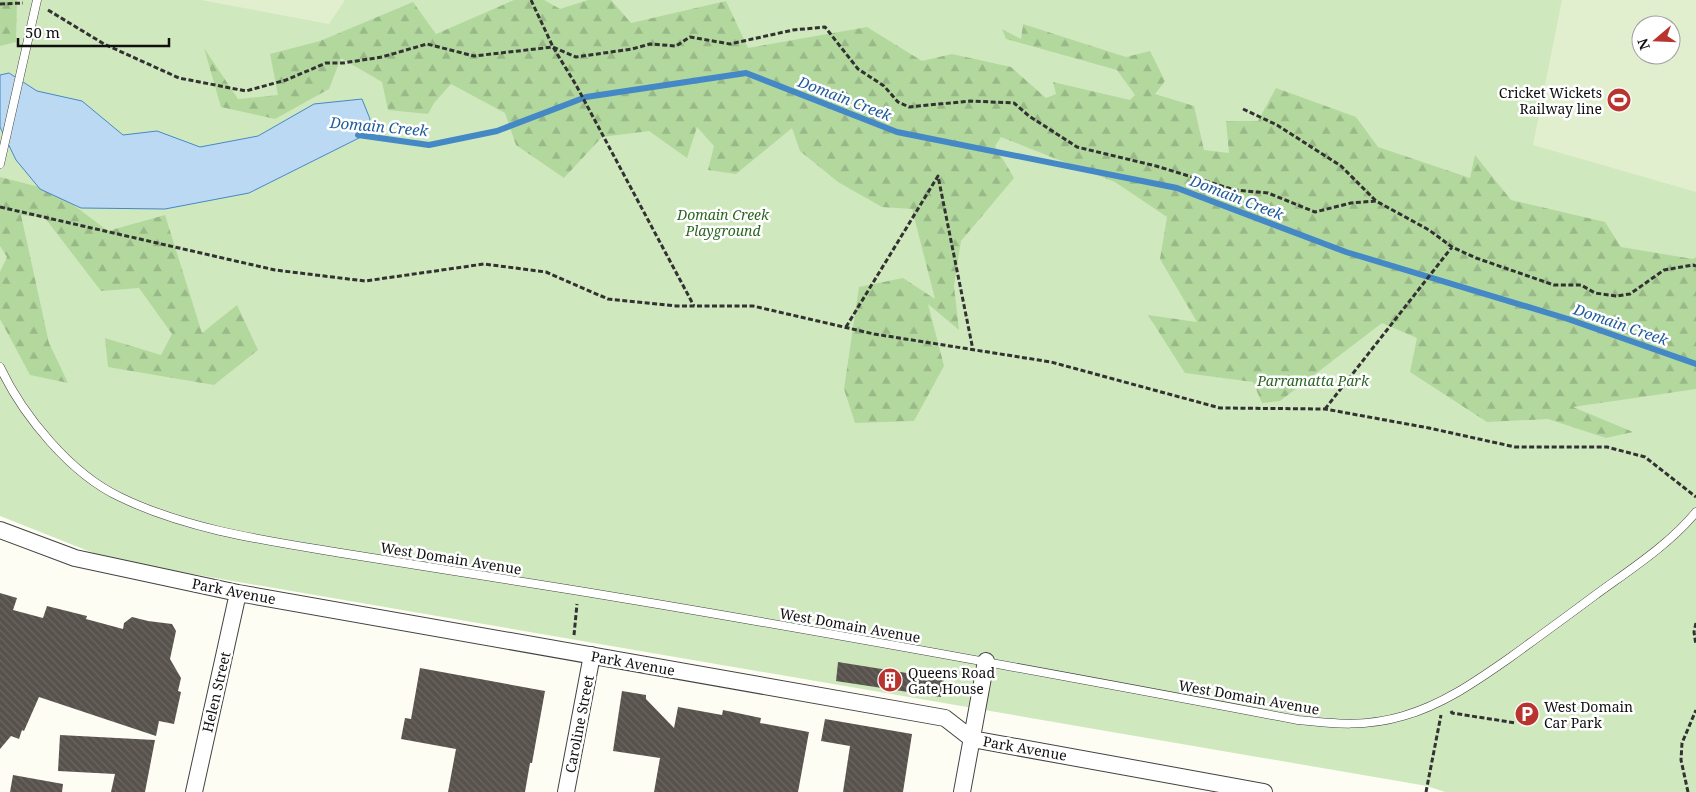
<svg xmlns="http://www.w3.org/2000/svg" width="1696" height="792" viewBox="0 0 1696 792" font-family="'Noto Serif',serif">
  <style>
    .grass { fill: #d0e8be; fill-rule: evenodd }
    .forest { fill: url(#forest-firs) }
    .pitch { fill: #e2efcf; fill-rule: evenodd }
    .water { fill: #bbd9f3; stroke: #4588c6 }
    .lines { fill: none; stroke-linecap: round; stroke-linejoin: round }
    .stream { stroke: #4588c6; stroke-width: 6 }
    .building { fill: url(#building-back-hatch) }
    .lane-casing { stroke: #434343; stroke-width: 9 }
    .street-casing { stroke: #434343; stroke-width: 18 }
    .path { stroke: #323232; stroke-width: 3; stroke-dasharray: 5 2.5; stroke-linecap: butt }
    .lane { stroke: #fff; stroke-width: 8 }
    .street { stroke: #fff; stroke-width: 16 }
    .labels { text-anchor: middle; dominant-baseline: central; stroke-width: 5; stroke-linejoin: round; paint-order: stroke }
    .poi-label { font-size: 14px; fill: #101010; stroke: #fff; text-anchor: start }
    .park-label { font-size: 14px; font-style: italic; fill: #2b6523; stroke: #fff }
    .street-label { font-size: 14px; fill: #101010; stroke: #fff }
    .water-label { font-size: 15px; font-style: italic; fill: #1f5b9c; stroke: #fff }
  </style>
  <defs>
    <pattern id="forest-firs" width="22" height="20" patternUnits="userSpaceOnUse" patternTransform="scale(1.25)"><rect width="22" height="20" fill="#b3d89e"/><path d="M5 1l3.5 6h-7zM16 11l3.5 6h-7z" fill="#99b887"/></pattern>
    <pattern id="building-back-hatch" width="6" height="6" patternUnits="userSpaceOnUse" patternTransform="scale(1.25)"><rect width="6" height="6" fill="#58524d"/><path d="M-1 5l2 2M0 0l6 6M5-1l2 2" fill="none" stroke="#6b6662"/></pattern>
  </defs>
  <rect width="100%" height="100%" fill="#fefdf3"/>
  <!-- grass -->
  <path class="grass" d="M 0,0 L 1696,0 L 1696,792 L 1445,792 L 1427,786 L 111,560 L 0,516 ZM 1641,25 L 1671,25 L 1671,55 L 1641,55 Z"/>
  <!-- forest -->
  <path class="forest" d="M 0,0 L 17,0 L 16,42 L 0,46 Z
    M 514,0 L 544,0 L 560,9 L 588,0 L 611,0 L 631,23 L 726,1 L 748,48 L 867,27 L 922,61 L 952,54 L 1011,67 L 1046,98 L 1056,94 L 1053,82 L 1130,100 L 1135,95 L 1117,70 L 1006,39 L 1002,29 L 1021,39 L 1023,24 L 1126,57 L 1150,51 L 1165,81 L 1155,94 L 1194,106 L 1204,150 L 1229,153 L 1226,121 L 1258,121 L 1276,88 L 1356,117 L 1378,147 L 1470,178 L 1475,155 L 1511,200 L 1605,222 L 1621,247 L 1693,259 L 1696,257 L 1696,389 L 1573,407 L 1633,432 L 1606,438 L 1548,419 L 1487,422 L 1410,372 L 1417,338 L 1382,323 L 1280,401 L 1262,403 L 1253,382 L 1185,373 L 1148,315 L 1197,322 L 1160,259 L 1167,217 L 1115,182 L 1001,137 L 995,146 L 1014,178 L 961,241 L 954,286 L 959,330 L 928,304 L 944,366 L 914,421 L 855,423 L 844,389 L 859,287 L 903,278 L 935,299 L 912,209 L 882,207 L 838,182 L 800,151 L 792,128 L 736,174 L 708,170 L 714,146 L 697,127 L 687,158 L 649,131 L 602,137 L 564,178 L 516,145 L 505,113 L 451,84 L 434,103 L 428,114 L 388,110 L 382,82 L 341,58 L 329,89 L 275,119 L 221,107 L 204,48 L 238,99 L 278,95 L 270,54 L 320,41 L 413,2 L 436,34 Z
    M 0,177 L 55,191 L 108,231 L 165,215 L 202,333 L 237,305 L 258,350 L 214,385 L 108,367 L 105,338 L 161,355 L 172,334 L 139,288 L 101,291 L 45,218 L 21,215 L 49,343 L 68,383 L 30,375 L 0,319 L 0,272 L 7,257 L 0,246 Z"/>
  <!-- pitch -->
  <path class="pitch" d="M 201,0 L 345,0 L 329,24 Z
    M 1562,0 L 1696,0 L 1696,192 L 1533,145 ZM 1641,25 L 1671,25 L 1671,55 L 1641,55 Z"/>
  <!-- water -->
  <path class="water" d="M 9,73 L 37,91 L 82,101 L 123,135 L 157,131 L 200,147 L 258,136 L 314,104 L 362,99 L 370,119 L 365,135 L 249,193 L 165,209 L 81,208 L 40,189 L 16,160 L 0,127 L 0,75 Z"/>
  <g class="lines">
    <!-- stream -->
    <path class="stream" d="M 358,135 L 429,145 L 497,131 L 586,97 L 746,73 L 897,132 L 1177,188 L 1346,252 L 1568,319 L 1696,364"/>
  </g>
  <!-- building -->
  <path class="building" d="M 0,593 L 17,598 L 13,610 L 43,618 L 47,606 L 87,616 L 86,619 L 123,629 L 124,623 L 132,617 L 148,621 L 172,624 L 176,631 L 170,659 L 181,678 L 178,691 L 181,692 L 174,724 L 159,721 L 156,736 L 39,697 L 24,731 L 22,730 L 19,739 L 11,736 L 0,749 Z
    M 838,662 L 944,679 L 941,697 L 836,681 Z
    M 420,668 L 545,691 L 532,763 L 530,763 L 525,792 L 448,792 L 456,749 L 401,739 L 405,718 L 411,719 Z
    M 622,691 L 646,695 L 646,699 L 674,728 L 678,707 L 722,715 L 723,710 L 761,718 L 760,723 L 809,732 L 798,792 L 654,792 L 660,758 L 613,751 Z
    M 825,719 L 912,734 L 903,792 L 843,792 L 850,746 L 821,741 Z
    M 60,735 L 155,740 L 145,792 L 111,792 L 115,774 L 58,771 Z
    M 13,775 L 63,784 L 62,792 L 10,792 Z"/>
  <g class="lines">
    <defs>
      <path id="lane" d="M 0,164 L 37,0
        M 0,367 C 23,416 71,474 120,497 C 188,530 268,541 341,553 C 417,565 492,577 567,589 C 812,629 1055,674 1298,720 C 1335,724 1366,727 1403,716 C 1442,705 1475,682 1508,659 C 1537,638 1566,617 1594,596 C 1628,571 1669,545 1696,512"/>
      <path id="street" d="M 0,530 L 75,558 L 238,593 L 945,718 L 972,739 L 1264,792
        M 194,792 L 238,593
        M 566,792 L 592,655
        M 962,792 L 986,661"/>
    </defs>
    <!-- lane casing -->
    <use href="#lane" class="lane-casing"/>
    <!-- street casing -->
    <use href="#street" class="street-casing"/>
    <!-- path -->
    <path class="path" d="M 531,0 L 553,47 L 576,85 L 694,306
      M 0,4 L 23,3
      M 48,10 L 104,44 L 179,78 L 246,91 L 286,80 L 326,63 L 343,63 L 382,57 L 427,44 L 474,56 L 553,47 L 576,57 L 632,49 L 650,44 L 676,46 L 690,37 L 730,44 L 793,30 L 825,27 L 858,69 L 884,86 L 898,102 L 909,107 L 970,101 L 1014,103 L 1029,116 L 1077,147 L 1156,166 L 1235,190 L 1268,193 L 1315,212 L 1351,203 L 1376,201 L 1429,230 L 1452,247 L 1476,258 L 1554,285 L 1581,285 L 1595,293 L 1616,296 L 1630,294 L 1664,270 L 1693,265 L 1696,266
      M 1243,109 L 1277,125 L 1341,166 L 1376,201
      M 0,207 L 275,270 L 365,281 L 484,264 L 546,272 L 608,299 L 676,306 L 753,306 L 874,334 L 1051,362 L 1220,408 L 1325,409 L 1429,428 L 1515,447 L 1607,447 L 1645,457 L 1696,497
      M 846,327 L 938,176 L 973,350
      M 1325,409 L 1452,247
      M 1696,623 L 1694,632 L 1696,645
      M 574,635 L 577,604
      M 1451,711 L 1452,713 L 1516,723
      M 1426,792 L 1441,715
      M 1688,792 L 1681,760 L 1682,743 L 1696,710"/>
    <!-- lane -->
    <use href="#lane" class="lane"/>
    <!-- street -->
    <use href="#street" class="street"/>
  </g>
  <!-- icons -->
  <defs>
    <symbol id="stadium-disc" viewBox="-11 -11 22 22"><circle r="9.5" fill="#b9342e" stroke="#fff"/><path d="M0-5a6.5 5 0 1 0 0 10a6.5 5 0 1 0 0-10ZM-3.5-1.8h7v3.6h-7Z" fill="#fff"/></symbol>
    <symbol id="building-disc" viewBox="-11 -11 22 22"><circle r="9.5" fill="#b9342e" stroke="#fff"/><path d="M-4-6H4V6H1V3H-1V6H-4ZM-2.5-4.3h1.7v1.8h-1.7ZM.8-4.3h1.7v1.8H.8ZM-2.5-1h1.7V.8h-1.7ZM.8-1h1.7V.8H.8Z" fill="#fff"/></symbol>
    <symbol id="parking-disc" viewBox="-11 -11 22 22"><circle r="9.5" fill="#b9342e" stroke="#fff"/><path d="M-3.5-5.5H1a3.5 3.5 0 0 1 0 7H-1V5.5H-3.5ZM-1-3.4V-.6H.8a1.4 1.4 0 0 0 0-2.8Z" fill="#fff"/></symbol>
  </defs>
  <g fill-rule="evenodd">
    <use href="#stadium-disc" x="1605" y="86" width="28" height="28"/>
    <use href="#building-disc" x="876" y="666" width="28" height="28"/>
    <use href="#parking-disc" x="1513" y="700" width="28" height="28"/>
  </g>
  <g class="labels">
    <!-- poi labels -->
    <g class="poi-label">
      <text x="1602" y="92" text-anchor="end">Cricket Wickets<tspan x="1602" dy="16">Railway line</tspan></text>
      <text x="908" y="672">Queens Road<tspan x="908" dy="16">Gate House</tspan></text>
      <text x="1544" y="706">West Domain<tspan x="1544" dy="16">Car Park</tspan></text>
    </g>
    <!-- park labels -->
    <g class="park-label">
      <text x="723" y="214">Domain Creek<tspan x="723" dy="16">Playground</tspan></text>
      <text x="1313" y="380">Parramatta Park</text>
    </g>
    <!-- street labels -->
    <g class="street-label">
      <text transform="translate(451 558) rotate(9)">West Domain Avenue</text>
      <text transform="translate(234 591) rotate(11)">Park Avenue</text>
      <text transform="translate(850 625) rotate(10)">West Domain Avenue</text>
      <text transform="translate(633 663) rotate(10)">Park Avenue</text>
      <text transform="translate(216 692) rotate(-77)">Helen Street</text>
      <text transform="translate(1249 697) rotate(10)">West Domain Avenue</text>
      <text transform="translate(579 724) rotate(-79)">Caroline Street</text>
      <text transform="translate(1025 748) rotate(10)">Park Avenue</text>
    </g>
    <!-- water labels -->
    <g class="water-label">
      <text transform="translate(845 98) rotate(21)">Domain Creek</text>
      <text transform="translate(379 126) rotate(5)">Domain Creek</text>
      <text transform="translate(1237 197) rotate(21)">Domain Creek</text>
      <text transform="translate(1621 324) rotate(19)">Domain Creek</text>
    </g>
  </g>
  <!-- north arrow -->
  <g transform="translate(1656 40) rotate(251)"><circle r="24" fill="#ffffff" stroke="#9f9f9f"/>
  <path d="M0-4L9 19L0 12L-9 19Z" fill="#b9342e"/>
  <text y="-8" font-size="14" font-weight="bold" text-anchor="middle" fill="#101010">N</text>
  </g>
  <!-- scale -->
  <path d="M18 38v8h151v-8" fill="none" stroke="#101010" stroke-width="2.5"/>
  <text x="25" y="38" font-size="15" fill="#101010" stroke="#ffffff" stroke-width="4" paint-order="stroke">50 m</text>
</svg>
